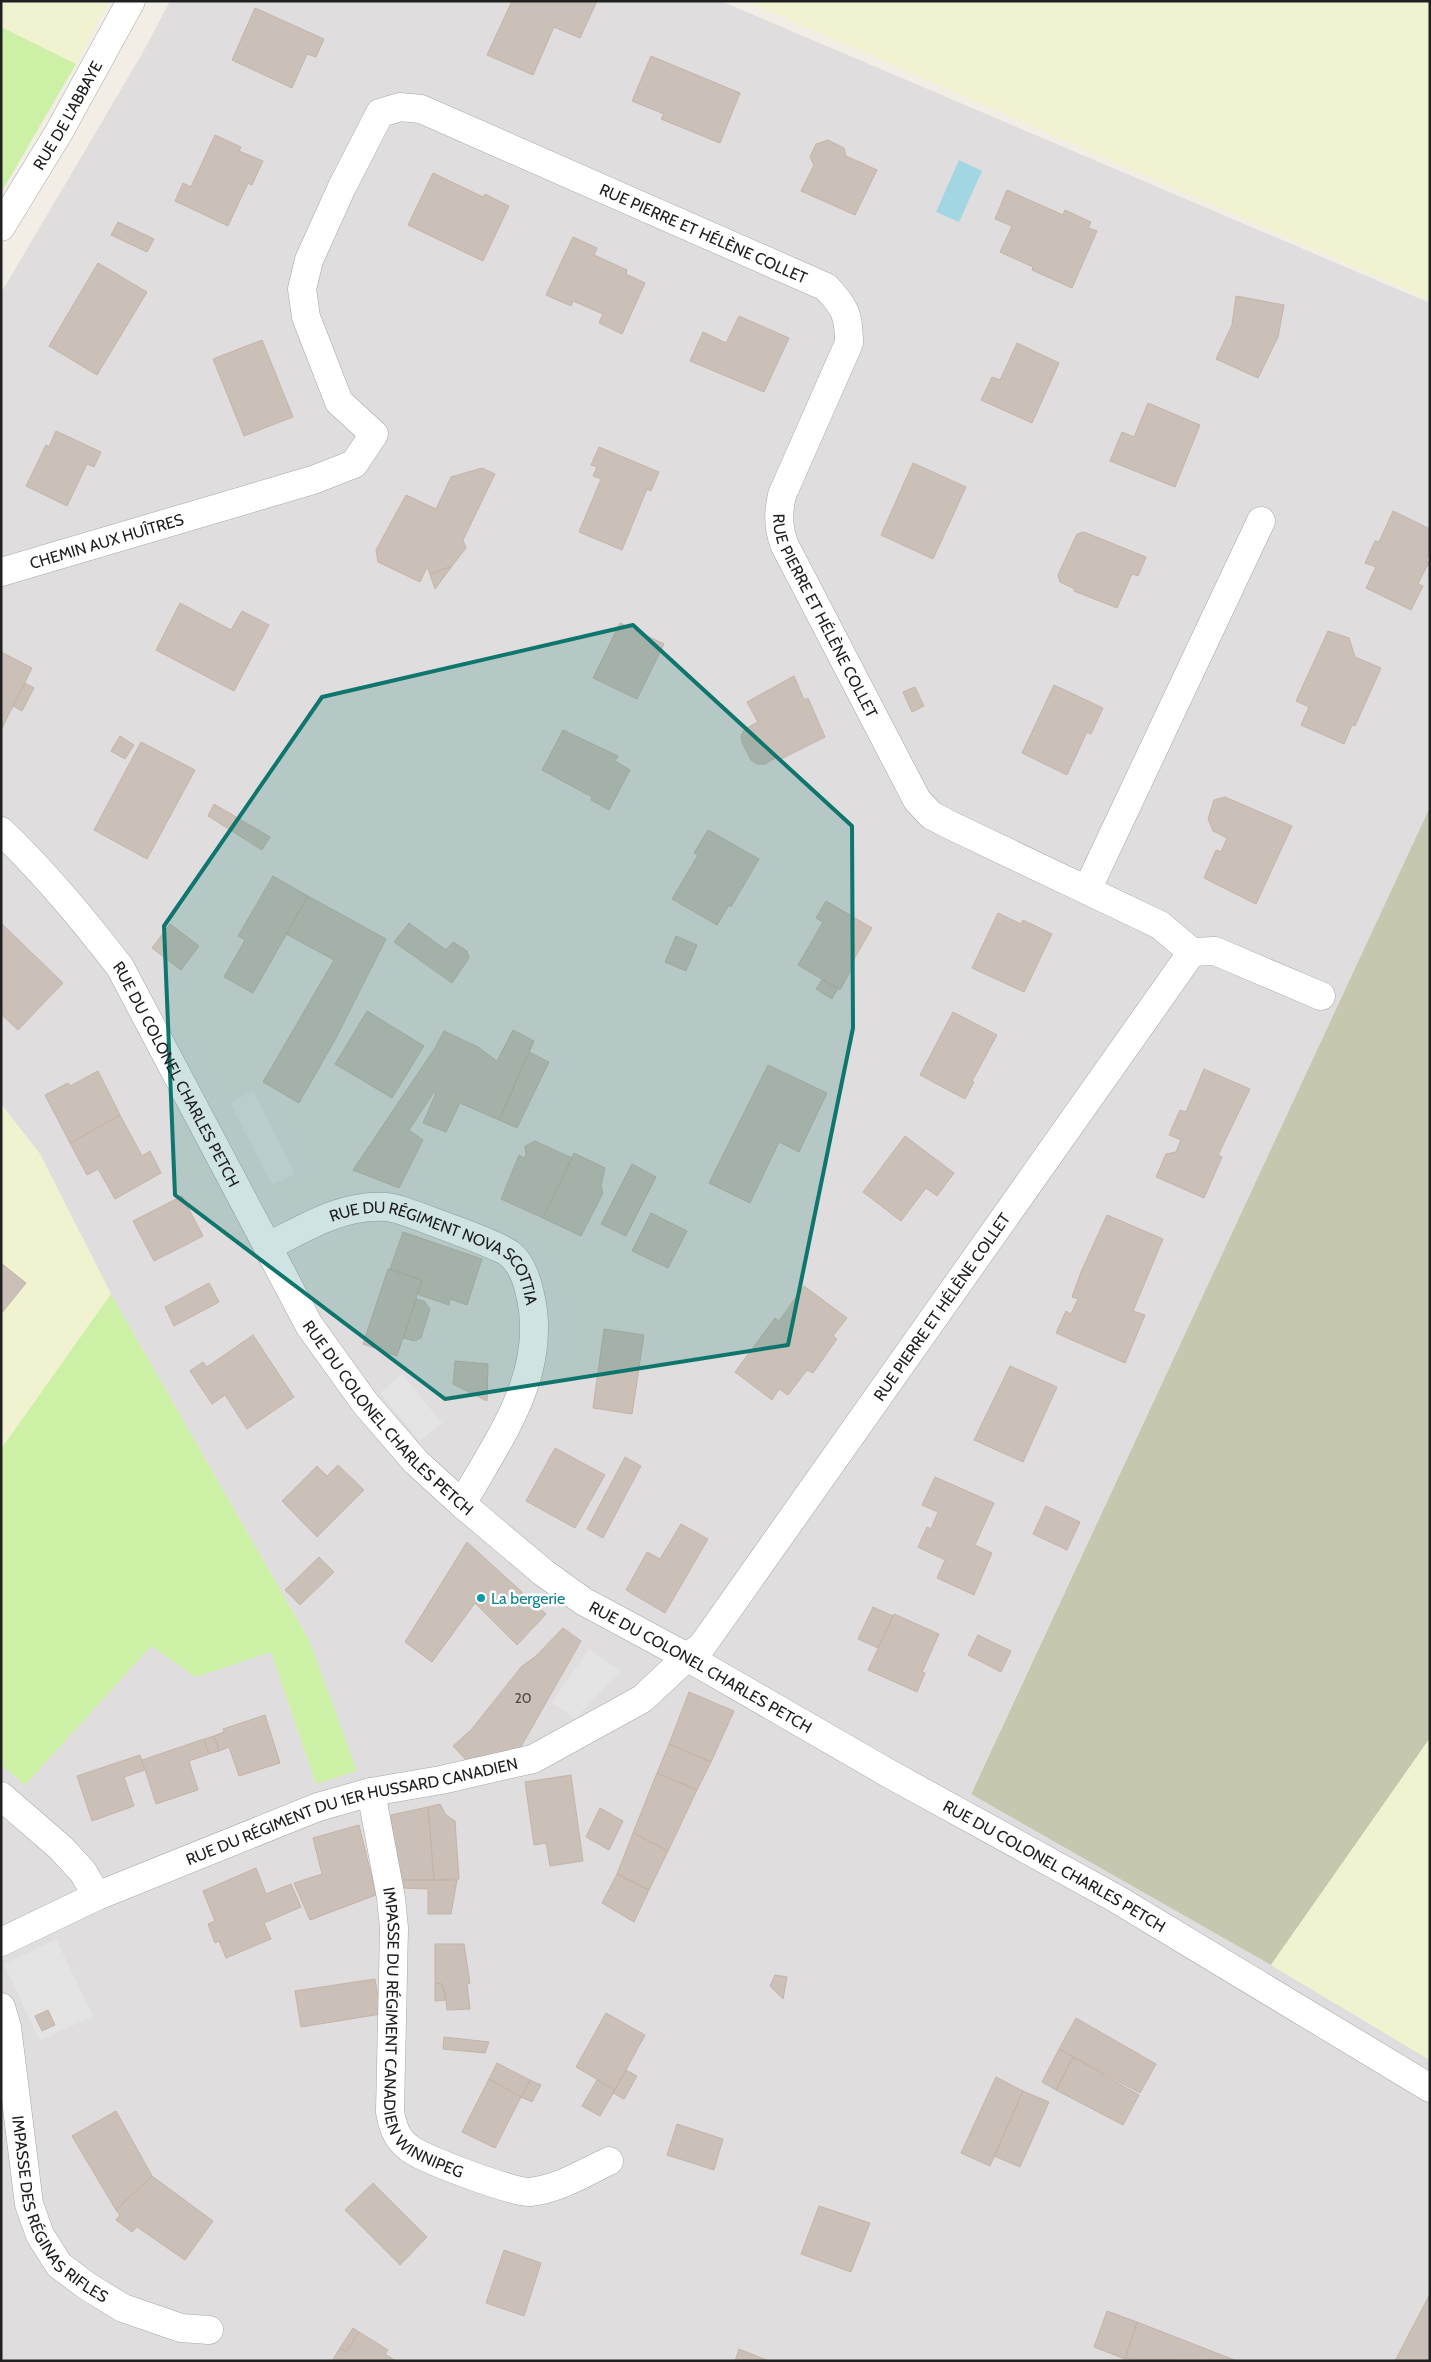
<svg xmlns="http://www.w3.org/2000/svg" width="1431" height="2362" viewBox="0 0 1431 2362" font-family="Cabin,sans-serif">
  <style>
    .residential { fill: #dfdddd }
    .construction { fill: #c7c7b0 }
    .farmland { fill: #f0f2d0 }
    .grass { fill: #cdf0a7 }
    .parking { fill: #e4e4e4 }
    .water { fill: #a2d6e3 }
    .building { fill: #cac0b8; stroke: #c5b3a7 }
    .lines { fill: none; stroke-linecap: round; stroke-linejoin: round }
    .minor-casing { stroke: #a7a7a7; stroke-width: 29 }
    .tertiary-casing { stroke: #a7a7a7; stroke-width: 29 }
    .minor { stroke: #fff; stroke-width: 28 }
    .tertiary { stroke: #fff; stroke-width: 28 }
    .marked { fill: #0f766e; fill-opacity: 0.2; stroke: #0f766e; stroke-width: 4; stroke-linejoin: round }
    .culture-dot { fill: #0f9aa8; stroke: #fff; stroke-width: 2 }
    .labels { text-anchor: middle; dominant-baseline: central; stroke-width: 5; stroke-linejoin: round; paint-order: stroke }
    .number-label { font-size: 14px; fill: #4a4846 }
    .street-label { font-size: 16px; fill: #202020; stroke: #fff }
    .culture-label { font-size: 16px; fill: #0d838f; stroke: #fff; text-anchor: start }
  </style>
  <rect width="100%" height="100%" fill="#f2eee6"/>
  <!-- residential -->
  <path class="residential" d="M 170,1 L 721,1 L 1430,303 L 1430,807 L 971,1793 L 1271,1965 L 1430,2060 L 1430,2361 L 1,2361 L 1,1765 L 25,1785 L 151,1645 L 196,1677 L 271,1651 L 316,1784 L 310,1642 L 111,1294 L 40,1154 L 1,1104 L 1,293 L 142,54 Z"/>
  <!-- construction -->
  <path class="construction" d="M 1430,807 L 1430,1738 L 1271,1965 L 971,1794 Z"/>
  <!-- farmland -->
  <path class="farmland" d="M 1,1 L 109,1 L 76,64 L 1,27 Z
    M 747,1 L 1430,1 L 1430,300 Z
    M 1,1104 L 40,1154 L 111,1294 L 1,1449 Z
    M 1430,1738 L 1430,2060 L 1271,1965 Z"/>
  <!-- grass -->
  <path class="grass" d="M 1,27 L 76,64 L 1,193 Z
    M 111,1294 L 310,1642 L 357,1771 L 316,1784 L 271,1652 L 196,1677 L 151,1646 L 25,1785 L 1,1765 L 1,1449 Z"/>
  <!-- parking -->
  <path class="parking" d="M 253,1091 L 295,1174 L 272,1185 L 230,1103 Z
    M 402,1374 L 442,1423 L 420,1441 L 380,1393 Z
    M 589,1649 L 620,1671 L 575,1719 L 552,1702 Z
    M 56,1939 L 93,2016 L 40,2041 L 4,1964 Z"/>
  <!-- water -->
  <path class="water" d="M 959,160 L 982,171 L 959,222 L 936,212 Z"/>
  <!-- building -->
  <path class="building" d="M 512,1 L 597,1 L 580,38 L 554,27 L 533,75 L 487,55 Z
    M 255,8 L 324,39 L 316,57 L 307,54 L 292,88 L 232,60 Z
    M 651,56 L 740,93 L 720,143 L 661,119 L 664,114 L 632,101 Z
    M 215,135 L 241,147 L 239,151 L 263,161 L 252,185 L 248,183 L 228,226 L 175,201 L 183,183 L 191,187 Z
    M 828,140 L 844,148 L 846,156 L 877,170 L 855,215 L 801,191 L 814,165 L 810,157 L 816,144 Z
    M 433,173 L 483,197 L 485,194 L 509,206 L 483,261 L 408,225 Z
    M 1007,190 L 1063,215 L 1065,210 L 1091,222 L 1088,228 L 1097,231 L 1072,288 L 1032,270 L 1033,267 L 1000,252 L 1012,226 L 995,219 Z
    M 118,222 L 154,239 L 147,252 L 111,235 Z
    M 573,237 L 597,248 L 594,255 L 627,270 L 626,274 L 645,283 L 622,334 L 599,323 L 603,314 L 573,301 L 571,306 L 546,295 Z
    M 98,263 L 147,292 L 97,375 L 49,346 Z
    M 1236,296 L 1284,305 L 1278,337 L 1258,378 L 1216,359 L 1232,325 Z
    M 739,316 L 789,338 L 764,392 L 690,361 L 703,332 L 726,343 Z
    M 262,340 L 293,417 L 244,436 L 213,359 Z
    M 1017,343 L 1059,363 L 1032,423 L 981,400 L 992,377 L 1000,380 Z
    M 1148,403 L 1200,425 L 1175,487 L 1110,461 L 1122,432 L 1134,437 Z
    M 56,431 L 101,452 L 94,467 L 87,464 L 67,506 L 26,486 L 46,445 L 49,447 Z
    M 599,447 L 659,472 L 651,491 L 647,489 L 622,550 L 579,532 L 601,479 L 593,476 L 597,467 L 591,465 Z
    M 913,463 L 966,487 L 933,559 L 881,535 Z
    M 482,468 L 495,474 L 463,540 L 466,548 L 452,566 L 430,574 L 427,567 L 420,582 L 378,562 L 376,550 L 406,495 L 436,509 L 451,477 Z
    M 1393,511 L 1430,529 L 1430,551 L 1426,561 L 1429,562 L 1418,584 L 1423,586 L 1411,610 L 1366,588 L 1376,567 L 1365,563 L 1375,541 L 1379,542 Z
    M 1084,532 L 1146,557 L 1138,576 L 1132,574 L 1117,608 L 1074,591 L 1075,589 L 1060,582 L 1058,575 L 1077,534 Z
    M 452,566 L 435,589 L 430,574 Z
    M 180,603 L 231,630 L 242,611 L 269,625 L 234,691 L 156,650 Z
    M 620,623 L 664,644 L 637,699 L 593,678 Z
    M 1328,631 L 1349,638 L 1355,657 L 1381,668 L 1355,726 L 1352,725 L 1344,744 L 1301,725 L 1309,707 L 1296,701 Z
    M 1,652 L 32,668 L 1,730 Z
    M 794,676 L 804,700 L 808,698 L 825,737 L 779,760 L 777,757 L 765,764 L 757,764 L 751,760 L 742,742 L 741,736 L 745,729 L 758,722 L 747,702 Z
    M 25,683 L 34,688 L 22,711 L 13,706 Z
    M 1054,685 L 1103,708 L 1091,734 L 1087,732 L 1067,775 L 1022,753 Z
    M 915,687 L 924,706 L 912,712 L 903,692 Z
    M 563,730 L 618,756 L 615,761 L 630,770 L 609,810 L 591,800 L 592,797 L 542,770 Z
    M 120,736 L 134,745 L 125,759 L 111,751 Z
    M 141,742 L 195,770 L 147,859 L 94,830 Z
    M 1225,797 L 1292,826 L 1256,904 L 1204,878 L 1216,850 L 1221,852 L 1227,838 L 1213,831 L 1208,819 L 1214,800 Z
    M 214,804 L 270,837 L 262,850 L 208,816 Z
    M 708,830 L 759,859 L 731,907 L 729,905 L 717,925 L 672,899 L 698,855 L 694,853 Z
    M 273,876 L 308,896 L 253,993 L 224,977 L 245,940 L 238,936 Z
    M 308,896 L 386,939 L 335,1040 L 299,1103 L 263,1082 L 334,960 L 286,934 Z
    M 826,901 L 872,928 L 850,966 L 852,968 L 840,990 L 798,965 L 823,922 L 816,918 Z
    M 998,913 L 1021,924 L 1023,920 L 1052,934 L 1024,992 L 972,968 Z
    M 1,923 L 63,983 L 18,1030 L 1,1014 Z
    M 409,923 L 446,950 L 453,942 L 467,951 L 469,958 L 452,983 L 394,942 Z
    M 170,924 L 199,946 L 181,970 L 152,948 Z
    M 676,936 L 697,945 L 686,971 L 665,962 Z
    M 822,980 L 838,988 L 832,999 L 816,989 Z
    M 367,1011 L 424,1046 L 392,1098 L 335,1064 Z
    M 953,1012 L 997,1035 L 972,1081 L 974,1082 L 965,1099 L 920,1075 Z
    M 513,1030 L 534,1041 L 499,1120 L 460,1103 L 446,1132 L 423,1123 L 436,1093 L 434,1092 L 409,1130 L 423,1140 L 399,1188 L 353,1170 L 435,1048 L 444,1031 L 478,1047 L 497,1061 Z
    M 529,1052 L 549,1062 L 517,1128 L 499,1120 Z
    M 768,1065 L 827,1093 L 799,1152 L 779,1142 L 750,1203 L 709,1183 Z
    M 1204,1069 L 1250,1089 L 1218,1155 L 1222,1157 L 1204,1198 L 1156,1177 L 1166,1154 L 1176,1152 L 1181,1140 L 1169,1135 L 1180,1110 L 1186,1112 Z
    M 98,1071 L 120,1115 L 70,1143 L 45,1095 L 68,1083 L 70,1086 Z
    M 120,1115 L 142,1156 L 150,1151 L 161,1173 L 115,1199 L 98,1169 L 87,1175 L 70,1143 Z
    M 905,1136 L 954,1173 L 937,1196 L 926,1188 L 901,1221 L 863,1192 Z
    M 535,1141 L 572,1158 L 543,1218 L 501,1199 L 519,1155 L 524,1158 L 526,1155 L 525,1146 Z
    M 574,1153 L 605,1168 L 601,1186 L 603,1193 L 581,1236 L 543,1218 Z
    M 632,1164 L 656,1177 L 626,1236 L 601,1224 Z
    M 182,1196 L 203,1236 L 154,1261 L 133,1221 Z
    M 651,1213 L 687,1231 L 668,1268 L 632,1251 Z
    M 1107,1215 L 1163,1239 L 1133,1311 L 1145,1315 L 1125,1363 L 1056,1333 L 1066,1311 L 1071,1314 L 1078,1299 L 1072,1297 L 1081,1272 Z
    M 403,1232 L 482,1259 L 467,1305 L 450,1299 L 449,1305 L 417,1294 L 422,1280 L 390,1269 Z
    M 1,1263 L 26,1283 L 1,1314 Z
    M 388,1269 L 422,1280 L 397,1356 L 363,1344 Z
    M 209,1283 L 219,1302 L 174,1326 L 165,1307 Z
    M 804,1286 L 847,1318 L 833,1336 L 837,1339 L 813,1373 L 807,1370 L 788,1395 L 779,1389 L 772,1400 L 735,1372 L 775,1318 L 779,1321 Z
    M 416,1299 L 424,1301 L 430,1309 L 421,1338 L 414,1341 L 403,1338 Z
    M 604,1329 L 644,1335 L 632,1414 L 593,1408 Z
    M 253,1335 L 294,1397 L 247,1429 L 225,1395 L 212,1404 L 190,1371 L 203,1362 L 207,1367 Z
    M 455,1361 L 488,1364 L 487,1401 L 453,1384 Z
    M 1010,1366 L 1057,1387 L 1023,1462 L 974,1440 Z
    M 555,1448 L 605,1475 L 575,1528 L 526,1501 Z
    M 625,1457 L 641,1466 L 603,1538 L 587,1529 Z
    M 338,1465 L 364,1490 L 317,1537 L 282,1501 L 317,1466 L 327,1476 Z
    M 935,1477 L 994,1503 L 975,1545 L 992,1553 L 974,1595 L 937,1578 L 945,1560 L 918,1547 L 927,1527 L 931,1529 L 938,1512 L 922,1505 Z
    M 1046,1506 L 1080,1522 L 1067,1550 L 1033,1534 Z
    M 681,1524 L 708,1539 L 665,1613 L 626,1590 L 647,1552 L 660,1559 Z
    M 467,1542 L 546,1614 L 517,1645 L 475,1603 L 432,1662 L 405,1642 Z
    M 319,1557 L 334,1572 L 300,1605 L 285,1590 Z
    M 873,1607 L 893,1616 L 878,1648 L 858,1639 Z
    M 894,1614 L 939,1634 L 922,1672 L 925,1673 L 917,1692 L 868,1670 Z
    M 563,1628 L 581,1641 L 518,1752 L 470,1764 L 453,1746 L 471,1730 L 522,1666 L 535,1657 Z
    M 978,1635 L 1011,1651 L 1001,1672 L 968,1655 Z
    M 689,1692 L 734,1711 L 711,1762 L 669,1744 Z
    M 265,1715 L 280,1763 L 239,1776 L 229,1747 L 219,1751 L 214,1736 L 224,1732 L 223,1729 Z
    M 214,1736 L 219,1751 L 209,1754 L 204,1739 Z
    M 204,1739 L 209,1754 L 189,1761 L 198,1790 L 156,1804 L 142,1760 Z
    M 669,1744 L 711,1762 L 697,1790 L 657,1773 Z
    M 140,1755 L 145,1770 L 124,1777 L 134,1806 L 92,1821 L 77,1776 Z
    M 657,1773 L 697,1790 L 668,1851 L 633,1833 Z
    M 571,1775 L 583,1861 L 550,1866 L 546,1843 L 534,1845 L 525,1782 Z
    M 440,1804 L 446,1815 L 455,1821 L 459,1879 L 434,1880 L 428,1807 Z
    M 428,1807 L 434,1880 L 395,1880 L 391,1815 Z
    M 600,1808 L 623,1821 L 609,1850 L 586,1837 Z
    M 359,1825 L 376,1895 L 310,1920 L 294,1883 L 322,1874 L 313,1838 Z
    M 633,1833 L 668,1851 L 649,1890 L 617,1874 Z
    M 256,1868 L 266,1894 L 291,1884 L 301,1907 L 264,1923 L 271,1939 L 226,1958 L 219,1941 L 215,1943 L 208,1924 L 215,1921 L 203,1891 Z
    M 617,1874 L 649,1890 L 634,1922 L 602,1903 Z
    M 403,1880 L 457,1880 L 451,1914 L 428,1914 L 428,1889 L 403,1888 Z
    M 435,1944 L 464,1944 L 470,1983 L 467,1984 L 470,2009 L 447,2010 L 445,1991 L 443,1990 L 442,1984 L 435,1983 Z
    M 775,1975 L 787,1977 L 783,1999 L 770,1986 Z
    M 375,1979 L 381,2014 L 301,2027 L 295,1991 Z
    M 435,1983 L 442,1984 L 446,2000 L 435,2001 Z
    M 48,2010 L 55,2025 L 42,2031 L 35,2016 Z
    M 606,2013 L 645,2035 L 615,2090 L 576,2067 Z
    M 1076,2018 L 1156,2064 L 1140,2093 L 1059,2049 Z
    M 444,2037 L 489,2042 L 485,2053 L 443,2049 Z
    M 1059,2049 L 1073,2057 L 1056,2090 L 1042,2082 Z
    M 1073,2057 L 1139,2095 L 1123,2125 L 1056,2090 Z
    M 497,2063 L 530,2080 L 521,2097 L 489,2079 Z
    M 626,2070 L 637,2076 L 624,2099 L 613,2093 Z
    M 996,2077 L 1023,2091 L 990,2166 L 961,2153 Z
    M 489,2079 L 521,2097 L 495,2148 L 462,2132 Z
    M 530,2080 L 541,2085 L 532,2102 L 521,2097 Z
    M 597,2080 L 615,2090 L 600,2116 L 582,2106 Z
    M 1023,2091 L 1049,2102 L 1020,2167 L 994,2156 Z
    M 116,2111 L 152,2176 L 116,2210 L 72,2136 Z
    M 677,2124 L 723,2139 L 714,2170 L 667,2155 Z
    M 152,2176 L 213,2221 L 185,2260 L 137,2227 L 132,2232 L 116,2220 L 120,2215 L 116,2210 Z
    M 373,2183 L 427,2237 L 400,2265 L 345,2210 Z
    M 819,2206 L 870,2223 L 851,2272 L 801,2254 Z
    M 504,2250 L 541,2263 L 524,2316 L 486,2303 Z
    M 1430,2294 L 1430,2361 L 1395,2361 Z
    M 1107,2311 L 1137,2322 L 1125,2359 L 1094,2347 Z
    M 1137,2322 L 1237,2361 L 1125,2359 Z
    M 353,2328 L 359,2332 L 346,2352 L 340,2348 Z
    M 359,2332 L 388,2350 L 385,2354 L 396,2361 L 332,2361 L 340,2348 L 346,2352 Z
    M 739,2349 L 769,2361 L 735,2361 Z"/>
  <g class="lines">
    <defs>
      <g id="minor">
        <path id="s1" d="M 1,572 L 313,480 L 354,464 L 374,434 L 339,402 L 306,317 L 302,289 L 309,260 L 342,187 L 380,113 L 400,107 L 421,109 L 826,287 C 845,307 849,315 849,343 L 782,495 C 778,513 778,526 784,544 L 917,800 L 931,815 L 950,825 L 1160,925 L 1192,952 L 702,1646 L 687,1657"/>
        <path id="s2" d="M 1,831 C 45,873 83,919 120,967 L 309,1325 L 365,1403 L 416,1462 L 462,1504 L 544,1573 L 583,1601 L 687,1657 L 888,1773 L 1115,1898 L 1430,2088"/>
        <path d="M 1087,890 L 1261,521"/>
        <path d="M 1192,952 L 1215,951 L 1321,996"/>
        <path id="s3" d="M 269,1246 C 306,1227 343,1204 386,1207 C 401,1208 432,1222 447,1227 C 458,1231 503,1248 510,1254 C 522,1264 527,1280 530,1294 C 549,1373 499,1438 462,1504"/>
        <path id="s4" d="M 371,1792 L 391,1898 L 394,1928 L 390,2112 C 393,2127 396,2138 409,2148 C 422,2159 514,2193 530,2192 C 558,2189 584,2173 609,2161"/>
        <path d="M 1,1796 L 61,1848 L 83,1872 L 97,1896"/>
        <path id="s5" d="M 1,2007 L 7,2027 L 29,2204 L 40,2235 L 59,2265 L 87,2286 L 123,2308 L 181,2328 L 209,2330"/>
      </g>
      <g id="tertiary">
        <path id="s6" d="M 1,227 L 59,132 L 131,1"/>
        <path id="s7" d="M 1,1942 L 97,1896 L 318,1807 L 371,1792 L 441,1780 L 533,1759 L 642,1699 L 687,1657"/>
      </g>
    </defs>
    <!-- minor casing -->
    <use href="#minor" class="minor-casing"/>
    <!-- tertiary casing -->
    <use href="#tertiary" class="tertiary-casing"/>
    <!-- minor -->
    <use href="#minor" class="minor"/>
    <!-- tertiary -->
    <use href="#tertiary" class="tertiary"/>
  </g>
  <!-- marked area -->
  <path class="marked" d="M 633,625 L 852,826 L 853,1028 L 788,1345 L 445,1399 L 175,1195 L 164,926 L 322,697 Z"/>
  <!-- markers -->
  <circle class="culture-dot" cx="481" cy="1598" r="5"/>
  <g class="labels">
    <!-- number labels -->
    <g class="number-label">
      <text x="523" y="1698">20</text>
    </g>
    <!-- street labels -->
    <g class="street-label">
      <text stroke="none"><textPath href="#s6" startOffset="130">RUE DE L'ABBAYE</textPath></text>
      <text stroke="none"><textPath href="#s1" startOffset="1116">RUE PIERRE ET HÉLÈNE COLLET</textPath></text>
      <text stroke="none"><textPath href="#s1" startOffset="110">CHEMIN AUX HUÎTRES</textPath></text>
      <text stroke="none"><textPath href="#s1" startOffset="1610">RUE PIERRE ET HÉLÈNE COLLET</textPath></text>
      <text stroke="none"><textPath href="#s2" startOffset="302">RUE DU COLONEL CHARLES PETCH</textPath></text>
      <text stroke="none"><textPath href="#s3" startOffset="191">RUE DU RÉGIMENT NOVA SCOTTIA</textPath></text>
      <text transform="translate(942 1307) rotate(-55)">RUE PIERRE ET HÉLÈNE COLLET</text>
      <text stroke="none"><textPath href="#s2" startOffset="708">RUE DU COLONEL CHARLES PETCH</textPath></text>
      <text stroke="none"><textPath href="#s2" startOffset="1112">RUE DU COLONEL CHARLES PETCH</textPath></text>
      <text stroke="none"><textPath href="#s7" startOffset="376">RUE DU RÉGIMENT DU 1ER HUSSARD CANADIEN</textPath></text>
      <text stroke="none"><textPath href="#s2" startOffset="1518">RUE DU COLONEL CHARLES PETCH</textPath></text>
      <text stroke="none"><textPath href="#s4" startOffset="260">IMPASSE DU RÉGIMENT CANADIEN WINNIPEG</textPath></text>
      <text stroke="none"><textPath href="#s5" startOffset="218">IMPASSE DES RÉGINAS RIFLES</textPath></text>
    </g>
    <!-- culture labels -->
    <g class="culture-label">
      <text x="491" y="1598">La bergerie</text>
    </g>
  </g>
  <!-- border -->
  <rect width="1431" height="2362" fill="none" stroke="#202020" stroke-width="5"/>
</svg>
